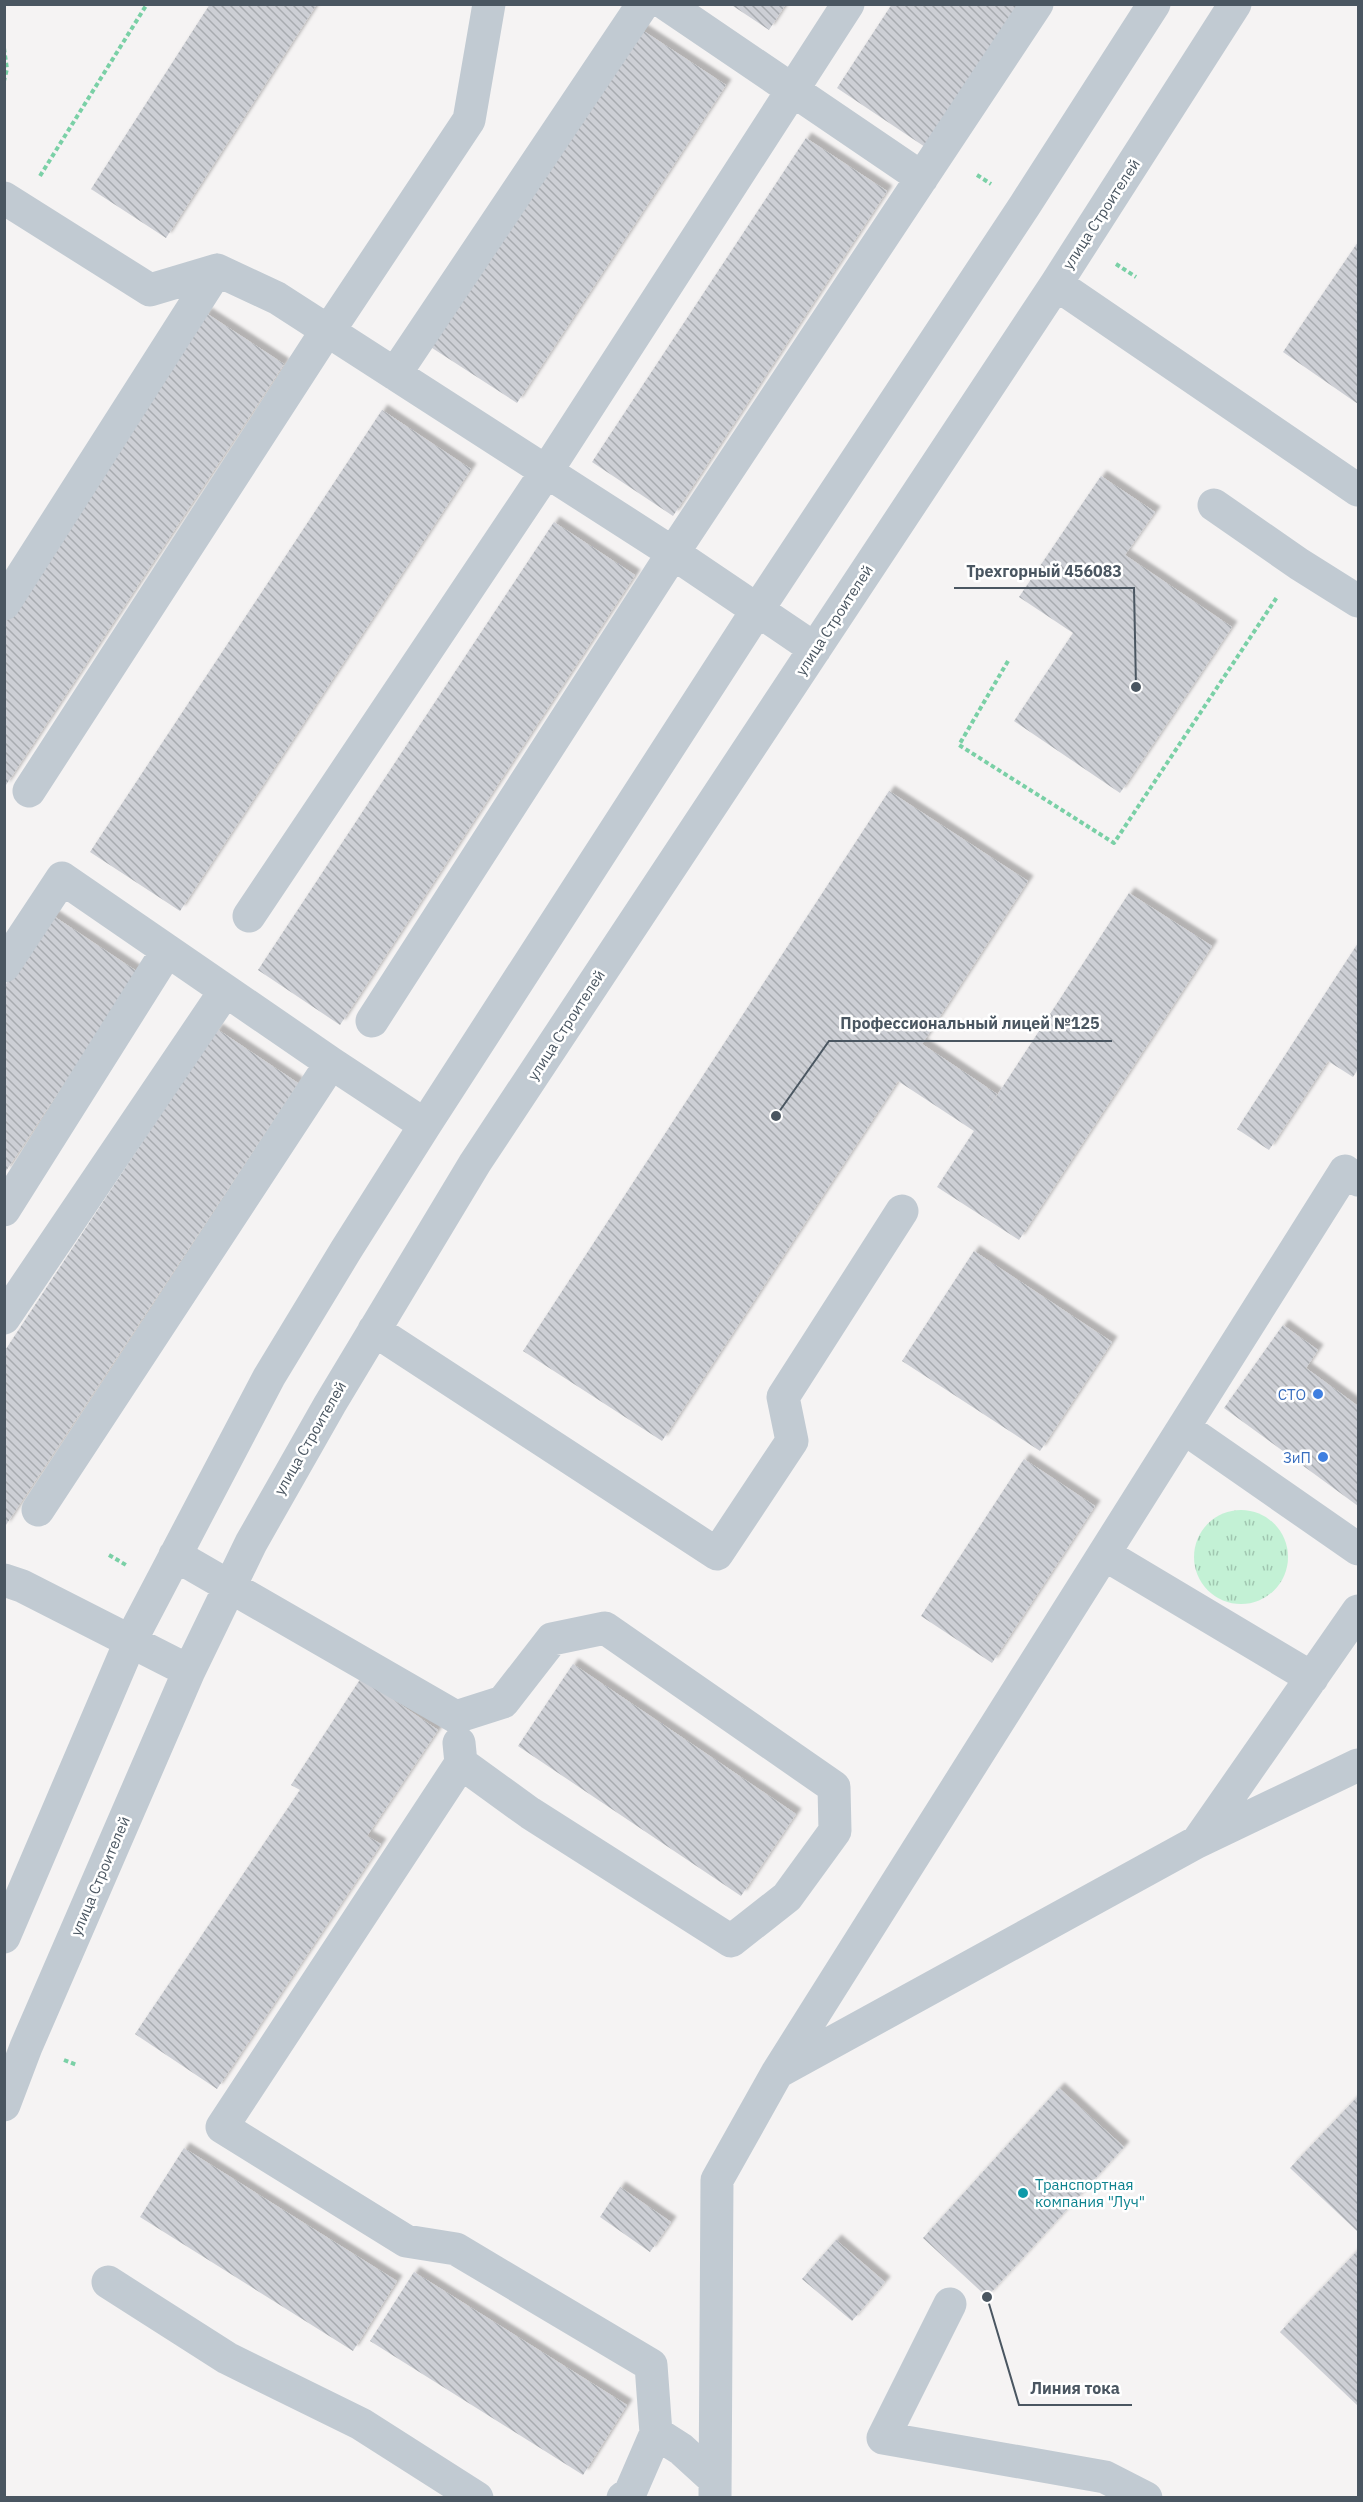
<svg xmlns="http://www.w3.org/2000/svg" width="1363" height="2502" viewBox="0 0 1363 2502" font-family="'IBM Plex Sans',sans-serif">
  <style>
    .grass { fill: url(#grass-tufts) }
    .building { fill: url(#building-back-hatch); filter: url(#shadow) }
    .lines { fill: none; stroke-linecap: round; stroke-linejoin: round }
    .path { stroke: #7ad0a6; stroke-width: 4; stroke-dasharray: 4.5 3; stroke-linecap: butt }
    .minor { stroke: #c1cad2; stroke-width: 33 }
    .shop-dot { fill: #3f7fe0; stroke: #fff; stroke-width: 2 }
    .culture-dot { fill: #0f9aa8; stroke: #fff; stroke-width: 2 }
    .labels { text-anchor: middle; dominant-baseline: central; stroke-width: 5; stroke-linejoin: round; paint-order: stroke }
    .street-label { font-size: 15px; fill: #4a5661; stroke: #fff }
    .shop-label { font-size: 15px; fill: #366cbe; stroke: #fff; text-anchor: end }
    .culture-label { font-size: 15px; fill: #0d838f; stroke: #fff; text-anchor: start }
    .leader { fill: none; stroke: #4a5661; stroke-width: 2 }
    .callout-dot { fill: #4a5661; stroke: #fff; stroke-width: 2 }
    .callout-label { font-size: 16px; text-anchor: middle; font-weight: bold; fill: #4a5661; stroke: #fff; stroke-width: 5; stroke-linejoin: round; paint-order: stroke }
  </style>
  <defs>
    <pattern id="grass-tufts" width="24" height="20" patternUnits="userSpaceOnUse" patternTransform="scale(1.5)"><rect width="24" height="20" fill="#c3f1d5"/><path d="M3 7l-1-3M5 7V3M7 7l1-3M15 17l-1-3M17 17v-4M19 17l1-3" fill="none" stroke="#a0c6b0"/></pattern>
    <pattern id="building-back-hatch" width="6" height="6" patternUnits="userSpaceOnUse" patternTransform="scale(1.5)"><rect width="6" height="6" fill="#cdcfd5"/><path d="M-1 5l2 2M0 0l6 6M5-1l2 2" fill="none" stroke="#a8abb0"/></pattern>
    <filter id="shadow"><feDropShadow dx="5.5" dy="-5.5" stdDeviation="1.5" flood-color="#0004"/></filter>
  </defs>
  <rect width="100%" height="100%" fill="#f5f3f3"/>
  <!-- grass -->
  <path class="grass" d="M1194 1557a47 47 0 1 1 94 0a47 47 0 1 1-94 0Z"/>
  <!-- building -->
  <path class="building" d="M 210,4 L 317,4 L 166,238 L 91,189 Z
    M 730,4 L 786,4 L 769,30 Z
    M 892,4 L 1019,4 L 925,147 L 837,88 Z
    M 639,28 L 726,85 L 517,403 L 429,346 Z
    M 806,138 L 887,191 L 673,516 L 592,462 Z
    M 1358,242 L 1358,404 L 1283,352 Z
    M 206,313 L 284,364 L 4,788 L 4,620 Z
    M 382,410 L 471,469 L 180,911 L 90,852 Z
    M 1101,476 L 1155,512 L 1125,555 L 1232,627 L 1120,793 L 1014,721 L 1073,633 L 1019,597 Z
    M 554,522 L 635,575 L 340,1025 L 258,970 Z
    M 889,791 L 1028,881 L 922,1044 L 997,1094 L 979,1123 L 1129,893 L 1212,946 L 1019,1240 L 937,1187 L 974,1131 L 898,1081 L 662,1441 L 523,1351 Z
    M 52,915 L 138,972 L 4,1174 L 4,987 Z
    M 1358,943 L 1358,1069 L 1353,1077 L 1328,1061 L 1269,1150 L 1237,1129 Z
    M 217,1029 L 298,1083 L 4,1528 L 4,1352 Z
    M 974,1251 L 1112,1342 L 1040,1451 L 902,1361 Z
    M 1283,1325 L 1318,1350 L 1306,1368 L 1358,1406 L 1358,1506 L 1224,1408 Z
    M 1024,1459 L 1095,1506 L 992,1663 L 921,1616 Z
    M 573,1664 L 796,1814 L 741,1896 L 518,1746 Z
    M 361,1678 L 438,1730 L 367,1836 L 381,1844 L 217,2089 L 135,2034 L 300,1790 L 291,1785 Z
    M 1059,2088 L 1124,2147 L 987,2297 L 923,2238 Z
    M 1358,2096 L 1358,2232 L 1290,2168 Z
    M 184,2148 L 397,2281 L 353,2351 L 140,2217 Z
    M 620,2187 L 671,2222 L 650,2252 L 600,2217 Z
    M 836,2240 L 885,2282 L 852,2321 L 802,2279 Z
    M 1358,2250 L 1358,2406 L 1280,2332 Z
    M 414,2272 L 627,2405 L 583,2475 L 370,2341 Z"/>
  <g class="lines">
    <!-- path -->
    <path class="path" d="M 4,48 L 7,69 L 4,81
      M 977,175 L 991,184
      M 40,176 L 147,4
      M 1116,264 L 1136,277
      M 1008,661 L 959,745 L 1114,843 L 1277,597
      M 109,1555 L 126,1565
      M 64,2060 L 77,2065"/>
    <!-- minor -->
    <path class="minor" d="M 666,4 L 922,178
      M 4,198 L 150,290 L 217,270 L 277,298 L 673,553 L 815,649
      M 1056,284 L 1358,490
      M 395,374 L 643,4
      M 1214,505 L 1299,564 L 1358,601
      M 4,604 L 217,270
      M 29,791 L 327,330 L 334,323 L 469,120 L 489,4
      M 249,916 L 546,472 L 848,4
      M 4,966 L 62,878 L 331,1063 L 425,1125
      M 372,1021 L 673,553 L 1037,4
      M 4,1210 L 167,951
      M 4,1318 L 225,991
      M 374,1330 L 717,1554 L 792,1441 L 783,1397 L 902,1211
      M 1184,1428 L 1358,1549
      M 38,1510 L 331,1063
      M 1104,1554 L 1312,1678
      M 175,1555 L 456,1717 L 503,1702 L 552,1639 L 605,1628 L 834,1787 L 835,1831 L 787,1897 L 731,1941 L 530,1813 L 461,1763
      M 4,1580 L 22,1586 L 189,1671
      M 459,1743 L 461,1763 L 222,2127 L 406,2241 L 456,2249 L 651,2365 L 656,2433 L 681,2449 L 715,2480
      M 1198,1841 L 1358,1611
      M 4,1937 L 131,1640 L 269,1377 L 346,1250 L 425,1125 L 758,609 L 1025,205 L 1154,4
      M 778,2072 L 1197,1842 L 1358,1765
      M 4,2105 L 26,2047 L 189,1671 L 251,1543 L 330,1404 L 475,1163 L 1056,284 L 1235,4
      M 108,2282 L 227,2358 L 361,2424 L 477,2498
      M 950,2304 L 883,2438 L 1105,2477 L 1146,2498
      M 623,2498 L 630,2493 L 656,2433
      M 715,2498 L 717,2180 L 777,2073 L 1345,1171 L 1358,1180"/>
  </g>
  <!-- markers -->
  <g class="shop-dot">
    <circle cx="1318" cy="1394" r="6"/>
    <circle cx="1323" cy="1457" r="6"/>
  </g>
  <circle class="culture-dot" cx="1023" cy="2193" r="6"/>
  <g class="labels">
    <!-- street labels -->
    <g class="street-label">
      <text transform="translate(1101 214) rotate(-57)">улица Строителей</text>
      <text transform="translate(834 620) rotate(-57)">улица Строителей</text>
      <text transform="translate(566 1025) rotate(-57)">улица Строителей</text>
      <text transform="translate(310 1438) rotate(-60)">улица Строителей</text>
      <text transform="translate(100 1876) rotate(-67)">улица Строителей</text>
    </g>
    <!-- shop labels -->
    <g class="shop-label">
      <text x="1306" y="1394">СТО</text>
      <text x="1311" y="1457">ЗиП</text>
    </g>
    <!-- culture labels -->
    <g class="culture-label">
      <text x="1035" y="2184">Транспортная<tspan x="1035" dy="17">компания "Луч"</tspan></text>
    </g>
  </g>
  <!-- callouts -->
  <path class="leader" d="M1136 687L1134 588H954M776 1116L829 1041H1112M987 2297L1019 2405H1132"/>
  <g class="callout-dot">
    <circle cx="1136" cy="687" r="6"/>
    <circle cx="776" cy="1116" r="6"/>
    <circle cx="987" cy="2297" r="6"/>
  </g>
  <g class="callout-label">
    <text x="1044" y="577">Трехгорный 456083</text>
    <text x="970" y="1029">Профессиональный лицей №125</text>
    <text x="1075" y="2394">Линия тока</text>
  </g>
  <!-- border -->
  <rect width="1363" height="2502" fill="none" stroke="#4a5661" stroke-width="12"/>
</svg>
